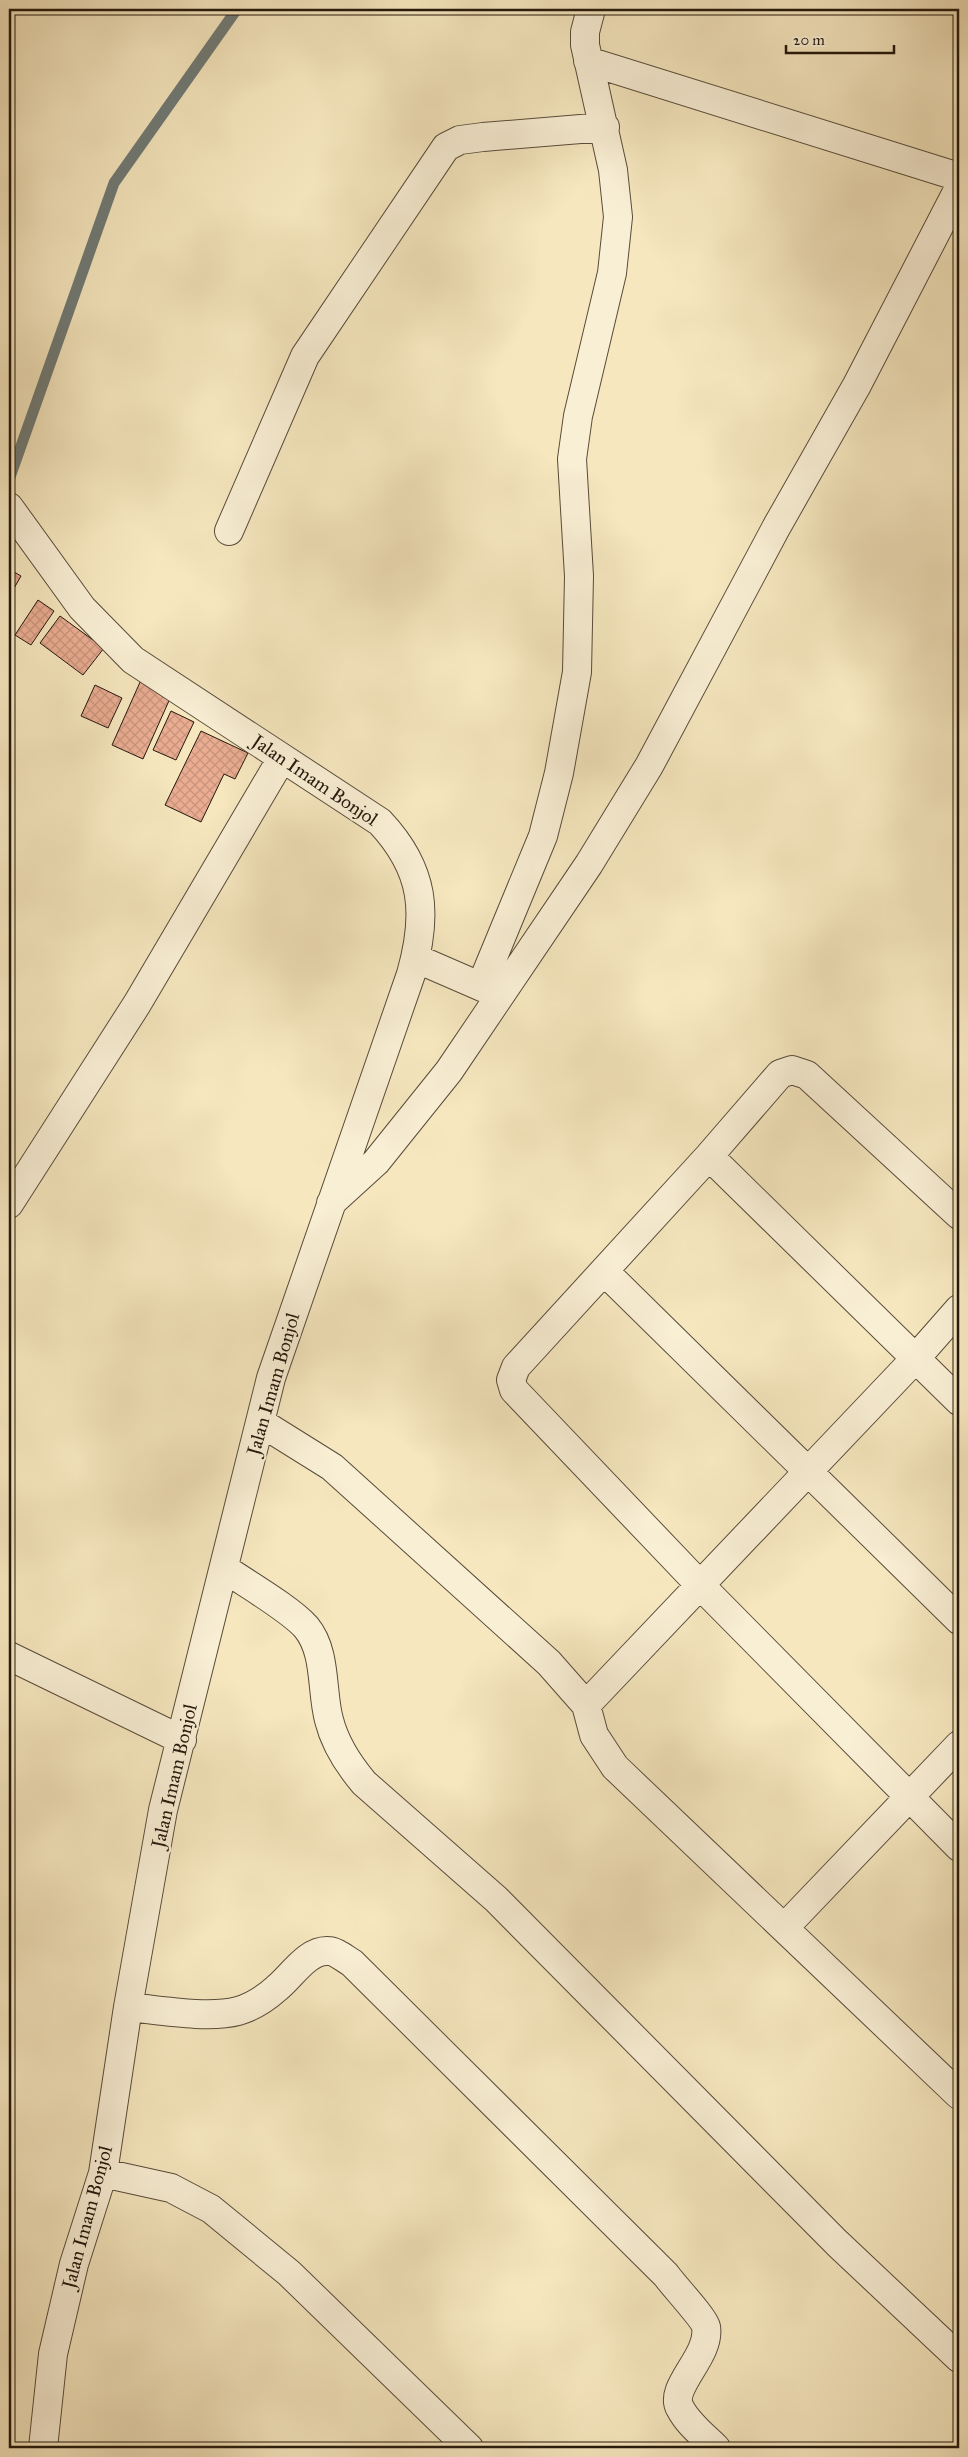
<svg xmlns="http://www.w3.org/2000/svg" width="968" height="2457" viewBox="0 0 968 2457" font-family="'IM FELL Great Primer',serif">
  <style>
    .lines { fill: none; stroke-linecap: round; stroke-linejoin: round }
    .stream { stroke: #707b77; stroke-width: 11 }
    .building { fill: url(#building-cross-hatch); stroke: #24180d }
    .minor-casing { stroke: #584c3a; stroke-width: 30 }
    .minor { stroke: #f9efd5; stroke-width: 28 }
    .labels { text-anchor: middle; dominant-baseline: central; stroke-width: 4.5; stroke-linejoin: round; paint-order: stroke }
    .street-label { font-size: 19px; fill: #24180d; stroke: #f9efd5 }
  </style>
  <defs>
    <pattern id="building-cross-hatch" width="8" height="8" patternUnits="userSpaceOnUse" patternTransform="scale(1.25)"><rect width="8" height="8" fill="#eaad92"/><path d="M0 0l8 8M0 8l8-8" fill="none" stroke="#c9947d"/></pattern>
  </defs>
  <rect width="100%" height="100%" fill="#f6e7bf"/>
  <filter id="stains"><feTurbulence type="fractalNoise" baseFrequency=".004" numOctaves="4"/><feColorMatrix values="0 0 0 0 .2 0 0 0 0 .09 0 0 0 0 .02 0 0 0 .5 -.17"/></filter>
  <radialGradient id="worn" r=".72"><stop offset=".6" stop-color="#630" stop-opacity="0"/><stop offset="1" stop-color="#630" stop-opacity=".3"/></radialGradient>
  <g class="lines">
    <!-- stream -->
    <path class="stream" d="M 9,480 L 114,183 L 237,9"/>
  </g>
  <!-- building -->
  <path class="building" d="M 9,569 L 21,576 L 9,597 Z
    M 38,600 L 54,611 L 31,645 L 15,635 Z
    M 60,616 L 104,648 L 83,675 L 40,643 Z
    M 141,680 L 172,694 L 143,759 L 112,745 Z
    M 95,685 L 122,698 L 108,728 L 81,716 Z
    M 171,711 L 194,722 L 176,760 L 153,750 Z
    M 201,731 L 248,753 L 235,779 L 224,774 L 201,822 L 165,805 Z"/>
  <g class="lines">
    <defs>
      <path id="minor" d="M 588,61 L 959,177
        M 9,507 L 82,608 L 133,660 L 380,822 C 425,870 428,914 411,974 L 271,1378 L 163,1810 L 128,2007 L 103,2173 L 74,2264 L 53,2354 L 43,2448
        M 229,531 L 305,356 L 446,147 L 460,140 L 483,137 L 605,127
        M 415,958 L 498,994
        M 481,986 L 543,836 L 559,773 L 577,672 L 579,576 L 572,459 L 578,416 L 612,273 L 618,217 L 613,170 L 585,45 L 585,32 L 591,9
        M 709,1156 L 959,1401
        M 331,1203 L 376,1162 L 449,1071 L 589,864 L 649,766 L 777,526 L 857,385 L 959,188
        M 9,1204 L 137,1004 L 282,758
        M 959,1215 L 807,1075 L 792,1070 L 780,1074 L 709,1156 L 516,1367 L 511,1380 L 514,1390 L 700,1585 L 959,1847
        M 604,1271 L 959,1620
        M 260,1422 L 332,1467 L 549,1663 L 586,1705 L 594,1735 L 615,1767 L 959,2095
        M 225,1569 C 247,1584 290,1609 306,1627 C 327,1652 321,1691 329,1720 C 335,1744 348,1764 364,1783 L 496,1899 L 837,2243 L 959,2358
        M 9,1656 L 182,1740
        M 586,1705 L 915,1359 L 959,1309
        M 784,1928 L 959,1745
        M 128,2007 C 159,2010 208,2019 238,2011 C 252,2007 266,1998 277,1988 C 292,1976 307,1950 328,1951 C 336,1951 345,1959 352,1963 L 666,2275 C 673,2285 704,2318 706,2327 C 711,2356 668,2387 680,2408 C 688,2424 704,2436 716,2448
        M 103,2173 L 171,2188 L 211,2209 L 289,2273 L 469,2448"/>
    </defs>
    <!-- minor casing -->
    <use href="#minor" class="minor-casing"/>
    <!-- minor -->
    <use href="#minor" class="minor"/>
  </g>
  <g class="labels">
    <!-- street labels -->
    <g class="street-label">
      <text transform="translate(315 780) rotate(34)">Jalan Imam Bonjol</text>
      <text transform="translate(273 1384) rotate(-74)">Jalan Imam Bonjol</text>
      <text transform="translate(174 1776) rotate(-77)">Jalan Imam Bonjol</text>
      <text transform="translate(87 2217) rotate(-75)">Jalan Imam Bonjol</text>
    </g>
  </g>
  <!-- margin -->
  <rect width="968" height="2457" fill="none" stroke="#f6e7bf" stroke-width="30"/>
  <rect x="10" y="10" width="948" height="2437" fill="none" stroke="#24180d" stroke-width="2.5"/>
  <rect x="15" y="15" width="938" height="2427" fill="none" stroke="#24180d"/>
  <!-- scale -->
  <path d="M786 45v8h108v-8" fill="none" stroke="#24180d" stroke-width="2.5"/>
  <text x="793" y="45" font-size="15" fill="#24180d" stroke="#f9efd5" stroke-width="4" paint-order="stroke">20 m</text>
  <rect width="100%" height="100%" filter="url(#stains)"/>
  <rect width="100%" height="100%" fill="url(#worn)"/>
</svg>
